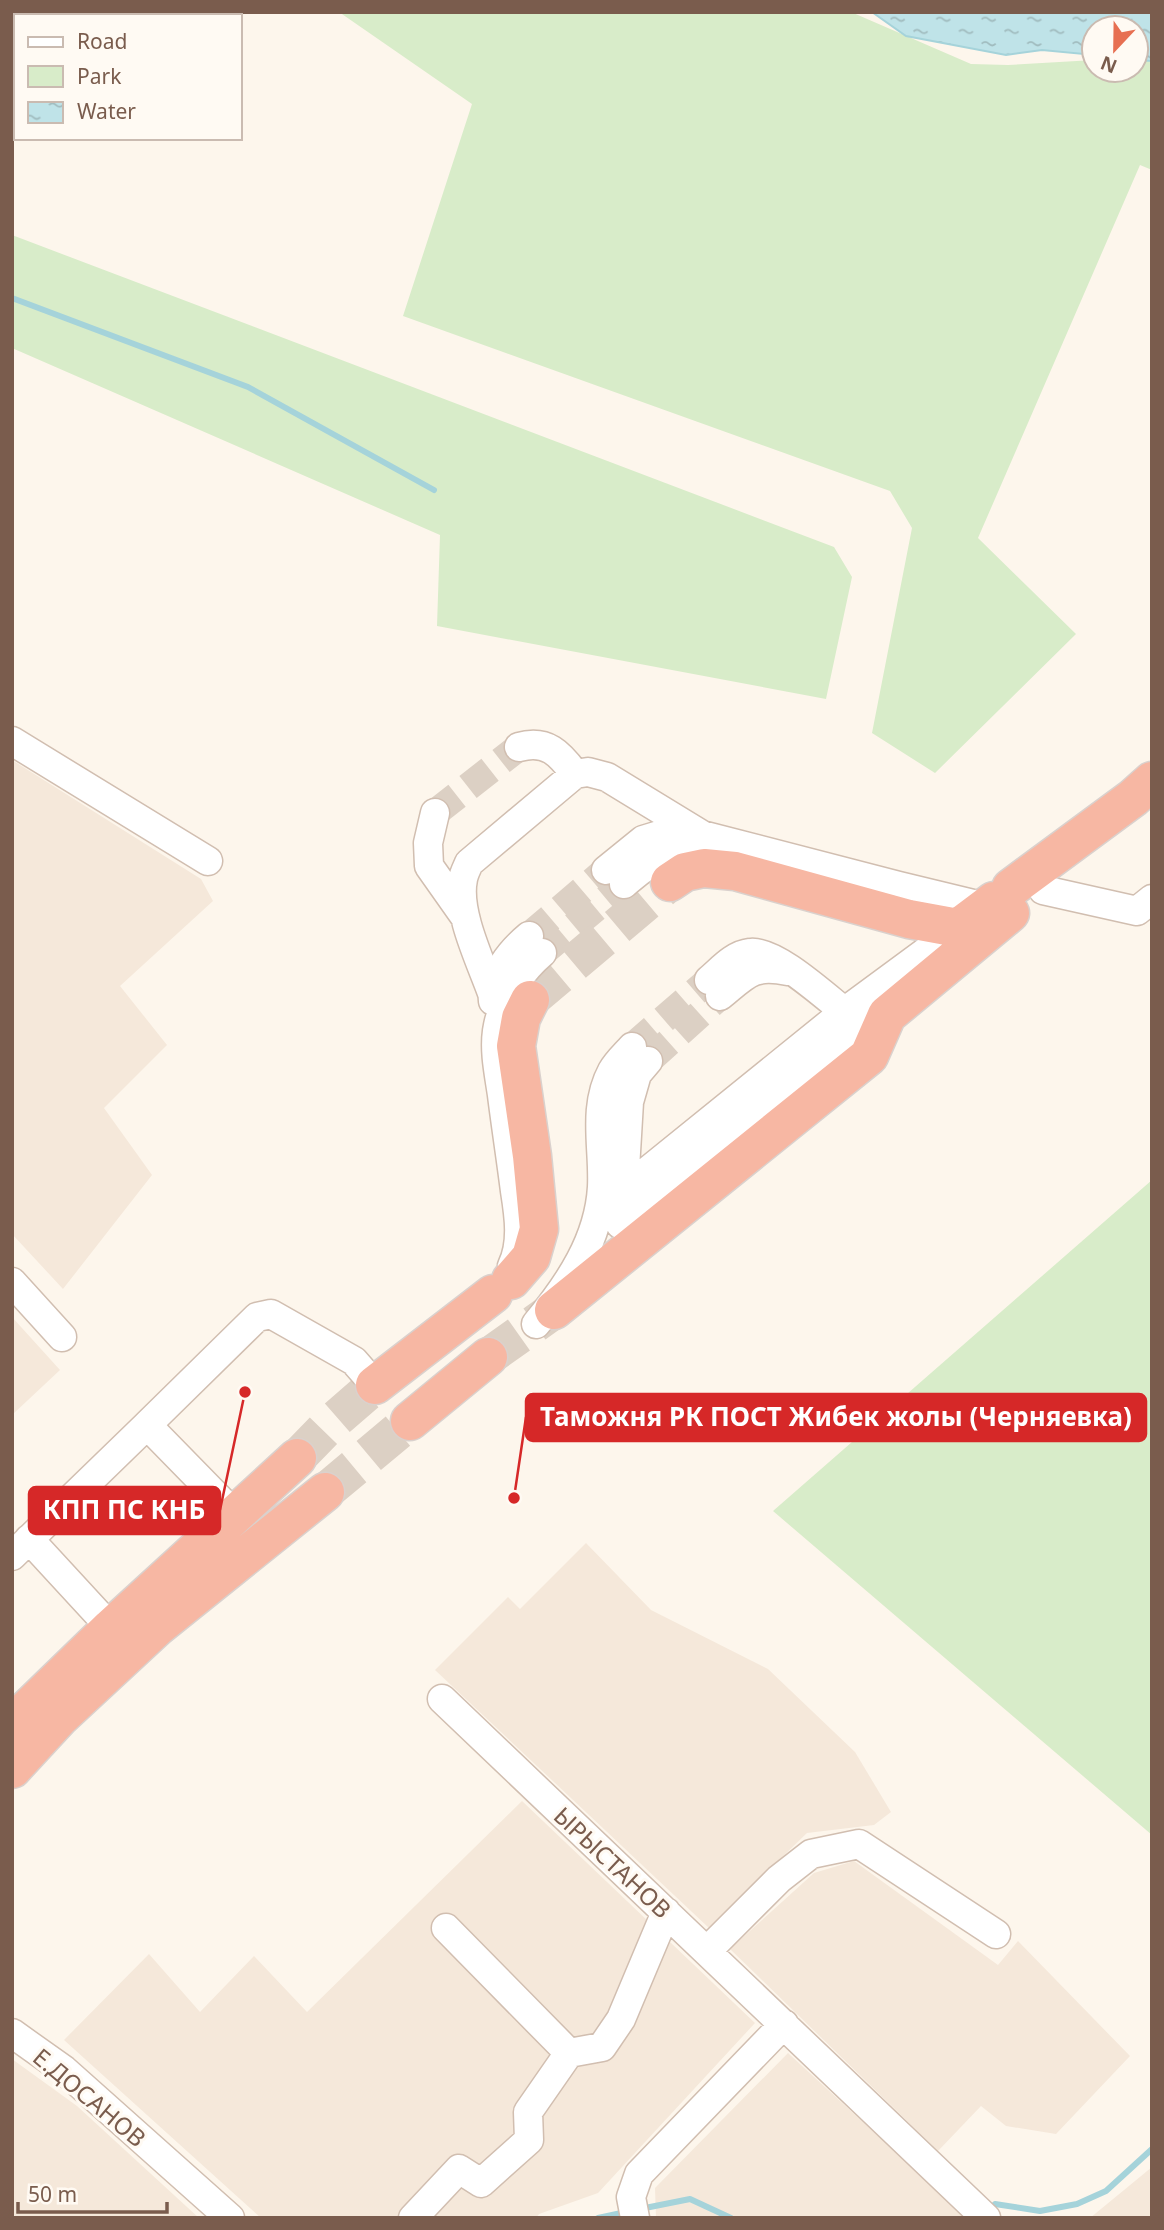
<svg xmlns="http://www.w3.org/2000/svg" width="1164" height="2230" viewBox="0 0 1164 2230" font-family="'Noto Sans',sans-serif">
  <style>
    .residential { fill: #f5e8da }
    .green { fill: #d8ecc9 }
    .water { fill: url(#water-ripples); stroke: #a5d3da; stroke-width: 2 }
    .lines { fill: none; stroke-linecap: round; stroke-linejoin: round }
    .stream { stroke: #a5d3da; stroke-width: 6 }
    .minor-tunnel { stroke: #dcd0c4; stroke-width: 28; stroke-dasharray: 28 14; stroke-linecap: butt }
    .highway-tunnel { stroke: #dcd0c4; stroke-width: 38; stroke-dasharray: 38 19; stroke-linecap: butt }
    .minor-casing { stroke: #d1beb0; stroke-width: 31 }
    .highway-casing { stroke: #dad1cd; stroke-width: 41 }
    .minor { stroke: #fff; stroke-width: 28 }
    .highway { stroke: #f7b7a3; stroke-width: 38 }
    .labels { text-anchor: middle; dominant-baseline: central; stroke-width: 6; stroke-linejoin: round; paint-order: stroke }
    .street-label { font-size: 24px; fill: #7a5c4d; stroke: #fffaf3 }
    .leader { fill: none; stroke: #d62828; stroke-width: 2.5 }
    .callout-dot { fill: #d62828; stroke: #fffaf3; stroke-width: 2.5 }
    .callout { fill: #d62828; stroke: #d62828; stroke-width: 2.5 }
    .callout-label { font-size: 26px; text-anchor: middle; font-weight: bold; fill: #fff }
  </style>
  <defs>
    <pattern id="water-ripples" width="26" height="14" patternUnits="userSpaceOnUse" patternTransform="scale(1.75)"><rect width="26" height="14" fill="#bfe3e8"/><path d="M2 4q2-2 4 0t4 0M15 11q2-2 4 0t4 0" fill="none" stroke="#a0bbbe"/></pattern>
  </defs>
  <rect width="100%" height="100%" fill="#fdf6ec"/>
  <!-- residential -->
  <path class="residential" d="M 12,760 L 201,879 L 213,901 L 120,986 L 167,1045 L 104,1108 L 152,1175 L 63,1289 L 12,1234 Z
    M 12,1317 L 60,1370 L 12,1415 Z
    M 586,1543 L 651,1610 L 768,1669 L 855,1752 L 891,1812 L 874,1825 L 807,1833 L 709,1928 L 435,1670 L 508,1597 L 520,1609 Z
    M 522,1801 L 755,2023 L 598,2193 L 539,2214 L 536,2218 L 261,2218 L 64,2040 L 149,1954 L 200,2012 L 254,1956 L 307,2012 Z
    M 854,1861 L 998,1965 L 1018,1941 L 1130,2056 L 1056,2134 L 1006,2126 L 981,2106 L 938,2151 L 730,1949 L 814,1873 Z
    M 788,2053 L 967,2218 L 656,2218 L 655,2188 Z
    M 12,2059 L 77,2106 L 199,2218 L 12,2218 Z
    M 1152,2167 L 1152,2218 L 1090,2218 Z"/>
  <!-- green -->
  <path class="green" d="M 339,12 L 851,12 L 971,64 L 1008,65 L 1094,60 L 1094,70 L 1136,70 L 1136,58 L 1152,57 L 1152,170 L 1140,165 L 978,538 L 1076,634 L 935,773 L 872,733 L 912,528 L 890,491 L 403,316 L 472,104 Z
    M 12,235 L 834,547 L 852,577 L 826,699 L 437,626 L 440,535 L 12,348 Z
    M 1152,1180 L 1152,1835 L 773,1511 Z"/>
  <!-- water -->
  <path class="water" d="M 872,12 L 1152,12 L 1152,61 L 1136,60 L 1136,28 L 1094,28 L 1094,55 L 1042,50 L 1006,55 L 906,36 Z"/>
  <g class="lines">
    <!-- stream -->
    <path class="stream" d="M 12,298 L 248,387 L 434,490
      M 640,2209 L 690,2199 L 731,2218
      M 988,2211 L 995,2204 L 1040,2211 L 1077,2204 L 1106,2191 L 1152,2149
      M 598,2218 L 626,2212"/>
    <!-- minor-tunnel -->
    <path class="minor-tunnel" d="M 435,813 L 519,747
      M 529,936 L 606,870
      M 542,953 L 624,884
      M 632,1047 L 709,980
      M 648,1061 L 720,996"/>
    <!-- highway-tunnel -->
    <path class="highway-tunnel" d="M 530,1000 L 670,882
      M 488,1357 L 554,1310
      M 297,1458 L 329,1425 L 375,1385
      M 325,1492 L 410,1421"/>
    <defs>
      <path id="minor" d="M 12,741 L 208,861
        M 519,747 C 547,739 560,754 575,774
        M 435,813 L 428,843 L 429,866 L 465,917
        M 606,870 L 643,840 L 666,833 L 702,835 L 899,886 L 986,907
        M 624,884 C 649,863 669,844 704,852
        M 1043,890 L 1137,911 L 1152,899
        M 709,980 C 721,970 733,955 750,953 C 777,949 835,1006 859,1023
        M 492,993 C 481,962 456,912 463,879 C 464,873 467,868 469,863 L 575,774 L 588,772 L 607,777 L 702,835
        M 720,996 C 747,974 752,964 788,971
        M 493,1001 C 490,976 511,951 529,936
        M 624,1190 L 844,1012 L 958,928
        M 623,1202 L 629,1102 L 637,1074 L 648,1061
        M 620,1224 L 867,1028 L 887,1015
        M 512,1266 C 523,1243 519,1216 515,1191 C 511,1159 506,1127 502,1095 C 499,1074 494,1052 497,1031 C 502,999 519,973 542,953
        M 12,1282 L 62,1337
        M 536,1324 C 569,1284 599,1240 602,1187 C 604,1148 592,1108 612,1071 C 617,1062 626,1054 632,1047
        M 236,1516 L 147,1425 L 257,1317 L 271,1314 L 354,1361 L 375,1385
        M 29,1539 L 111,1628
        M 12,1556 L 147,1425
        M 442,1699 L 986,2218
        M 446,1928 L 569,2053 L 602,2047 L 621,2019 L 666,1912
        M 707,1951 L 779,1879 L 811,1854 L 859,1844 L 996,1934
        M 12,2033 L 64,2070 L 230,2218
        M 413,2218 L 459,2169 L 481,2183 L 529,2140 L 528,2112 L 569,2053
        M 635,2218 L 631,2197 L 639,2174 L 784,2024"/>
      <path id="highway" d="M 670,882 L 685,872 L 704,868 L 735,871 L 909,919 L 958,928 L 994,901
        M 1011,888 L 1133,798 L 1152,781
        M 511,1280 L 531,1257 L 539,1229 L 532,1156 L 516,1046 L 521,1018 L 530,1000
        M 554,1310 L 869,1056 L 887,1015 L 1010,913
        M 375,1385 L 493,1294
        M 410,1421 L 488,1357
        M 12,1724 L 111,1628 L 297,1458
        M 12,1769 L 59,1718 L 157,1627 L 325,1492"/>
    </defs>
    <!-- minor casing -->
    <use href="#minor" class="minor-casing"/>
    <!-- highway casing -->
    <use href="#highway" class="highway-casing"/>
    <!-- minor -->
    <use href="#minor" class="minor"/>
    <!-- highway -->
    <use href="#highway" class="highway"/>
  </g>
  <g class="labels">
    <!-- street labels -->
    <g class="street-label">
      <text transform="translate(613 1862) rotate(43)">ЫРЫСТАНОВ</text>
      <text transform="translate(90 2097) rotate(40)">Е.ДОСАНОВ</text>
    </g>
  </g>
  <!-- callouts -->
  <path class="leader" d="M514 1498L526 1417M245 1392L220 1510"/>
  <g class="callout-dot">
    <circle cx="514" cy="1498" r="7"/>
    <circle cx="245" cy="1392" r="7"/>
  </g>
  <g class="callout">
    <rect x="526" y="1394" width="620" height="47" rx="7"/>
    <rect x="29" y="1487" width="191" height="47" rx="7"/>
  </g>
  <g class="callout-label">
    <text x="836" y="1426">Таможня РК ПОСТ Жибек жолы (Черняевка)</text>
    <text x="124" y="1519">КПП ПС КНБ</text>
  </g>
  <!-- border -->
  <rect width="1164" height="2230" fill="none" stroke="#7a5c4d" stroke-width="28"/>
  <!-- legend -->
  <rect x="14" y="14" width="228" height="126" fill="#fffaf3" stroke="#cabbb1" stroke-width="2"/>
  <rect x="28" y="37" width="35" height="10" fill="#ffffff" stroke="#cabbb1" stroke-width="2"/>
  <text x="77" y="49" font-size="21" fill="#7a5c4d">Road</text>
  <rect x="28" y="66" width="35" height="21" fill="#d8ecc9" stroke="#cabbb1" stroke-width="2"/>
  <text x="77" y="84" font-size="21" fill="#7a5c4d">Park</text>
  <rect x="28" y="102" width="35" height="21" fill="url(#water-ripples)" stroke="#cabbb1" stroke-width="2"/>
  <text x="77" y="119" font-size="21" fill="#7a5c4d">Water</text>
  <!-- north arrow -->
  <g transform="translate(1115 49) rotate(202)"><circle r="33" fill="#fffaf3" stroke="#cabbb1" stroke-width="2"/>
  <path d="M0-5L12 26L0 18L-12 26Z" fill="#e76f51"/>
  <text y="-10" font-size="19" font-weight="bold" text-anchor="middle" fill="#7a5c4d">N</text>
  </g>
  <!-- scale -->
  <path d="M18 2202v10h149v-10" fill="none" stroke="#7a5c4d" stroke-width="3.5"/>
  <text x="28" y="2202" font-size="21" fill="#7a5c4d" stroke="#fffaf3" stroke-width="5" paint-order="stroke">50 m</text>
</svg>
